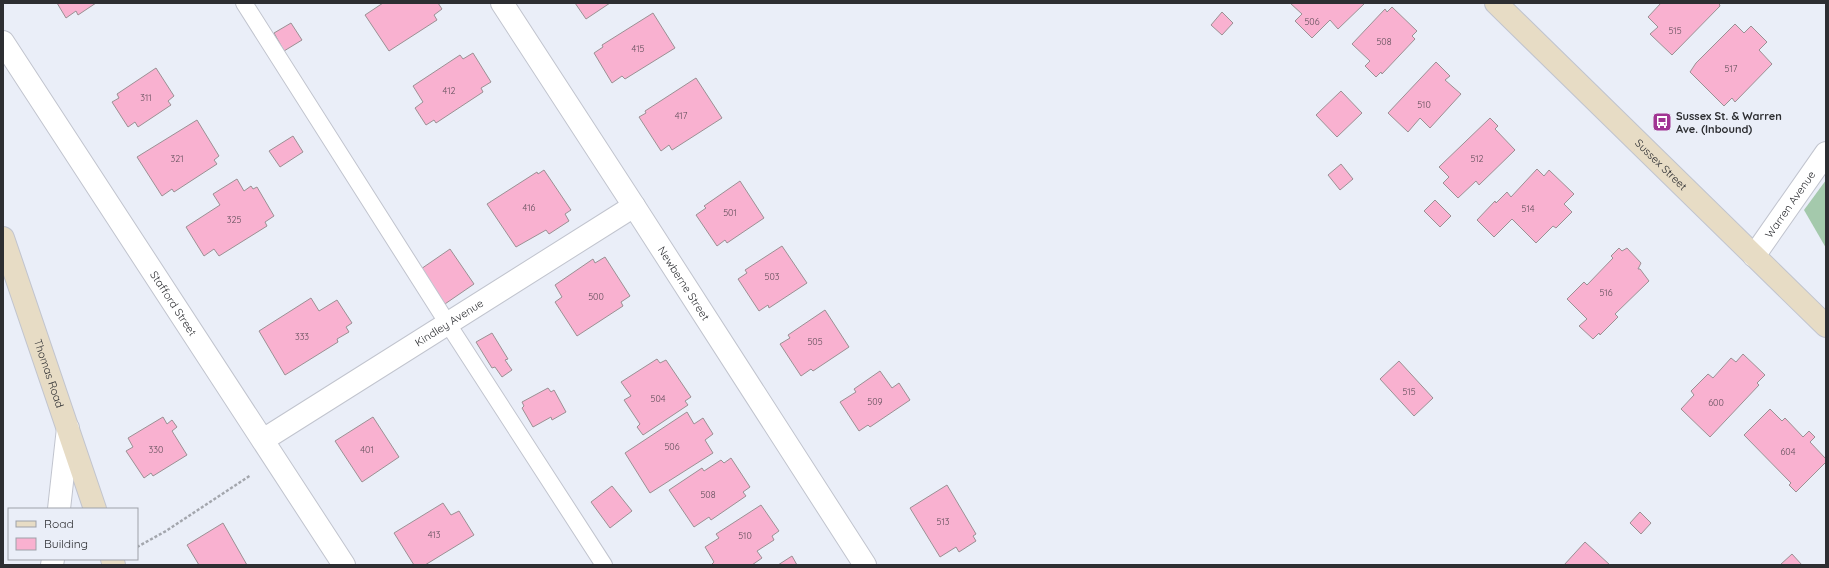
<svg xmlns="http://www.w3.org/2000/svg" width="1829" height="568" viewBox="0 0 1829 568" font-family="Quicksand,sans-serif">
  <style>
    .green { fill: #a4c9ac }
    .building { fill: #f9b1d0; stroke: #9b9094 }
    .lines { fill: none; stroke-linecap: round; stroke-linejoin: round }
    .lane-casing { stroke: #c1c4ce; stroke-width: 18 }
    .street-casing { stroke: #c1c4ce; stroke-width: 24 }
    .secondary-casing { stroke: #c1c4ce; stroke-width: 24 }
    .path { stroke: #a3a6ad; stroke-width: 2.5; stroke-dasharray: 3 2; stroke-linecap: butt }
    .lane { stroke: #fff; stroke-width: 16 }
    .street { stroke: #fff; stroke-width: 22 }
    .secondary { stroke: #e7dcc5; stroke-width: 22 }
    .labels { text-anchor: middle; dominant-baseline: central; stroke-width: 4; stroke-linejoin: round; paint-order: stroke }
    .number-label { font-size: 9px; fill: #604f5a }
    .poi-label { font-size: 11px; font-weight: bold; fill: #2d2e32; stroke: #eaeef8; text-anchor: start }
    .street-label { font-size: 11px; fill: #2d2e32; stroke: #eaeef8 }
  </style>
  <rect width="100%" height="100%" fill="#eaeef8"/>
  <!-- green -->
  <path class="green" d="M 1826,180 L 1826,248 L 1804,210 Z"/>
  <!-- building -->
  <path class="building" d="M 57,3 L 96,3 L 78,15 L 76,11 L 66,18 Z
    M 383,3 L 438,3 L 442,9 L 434,15 L 437,20 L 389,51 L 365,15 Z
    M 575,3 L 610,3 L 586,19 Z
    M 1290,3 L 1365,3 L 1338,29 L 1330,20 L 1312,38 L 1295,21 L 1302,14 Z
    M 1661,3 L 1719,3 L 1720,6 L 1672,55 L 1650,34 L 1658,27 L 1648,17 Z
    M 1392,7 L 1417,31 L 1412,36 L 1415,39 L 1382,74 L 1381,72 L 1376,77 L 1365,66 L 1370,61 L 1352,44 L 1385,9 L 1387,12 Z
    M 1222,12 L 1233,23 L 1222,35 L 1211,25 Z
    M 653,13 L 675,48 L 625,79 L 622,76 L 612,83 L 594,53 L 603,47 L 602,45 Z
    M 291,23 L 302,40 L 284,51 L 274,33 Z
    M 1735,24 L 1744,33 L 1751,26 L 1767,42 L 1759,50 L 1772,64 L 1735,102 L 1732,98 L 1724,106 L 1690,72 L 1696,63 Z
    M 473,53 L 491,82 L 481,88 L 483,92 L 436,123 L 434,120 L 426,125 L 415,108 L 423,102 L 413,86 L 460,55 L 463,59 Z
    M 1436,62 L 1450,76 L 1445,80 L 1461,94 L 1430,128 L 1420,118 L 1408,132 L 1388,113 Z
    M 156,68 L 174,96 L 168,101 L 171,105 L 138,127 L 135,122 L 128,127 L 112,102 L 119,98 L 117,94 Z
    M 696,78 L 722,118 L 672,150 L 669,145 L 661,151 L 639,117 L 646,113 L 645,111 Z
    M 1341,91 L 1362,113 L 1337,137 L 1316,115 Z
    M 1490,118 L 1498,126 L 1495,129 L 1515,150 L 1479,185 L 1476,181 L 1458,198 L 1443,183 L 1449,177 L 1439,167 Z
    M 197,120 L 219,156 L 214,160 L 217,164 L 174,192 L 172,189 L 162,196 L 137,157 Z
    M 293,136 L 303,152 L 280,167 L 269,151 Z
    M 1341,164 L 1353,179 L 1340,190 L 1328,175 Z
    M 1537,169 L 1544,176 L 1549,170 L 1574,194 L 1564,204 L 1572,212 L 1556,228 L 1553,226 L 1536,243 L 1512,219 L 1494,237 L 1477,220 L 1495,201 L 1496,203 L 1507,192 L 1511,197 Z
    M 544,170 L 571,210 L 565,214 L 569,221 L 549,234 L 546,230 L 516,247 L 487,204 L 537,172 L 538,174 Z
    M 237,179 L 244,191 L 251,186 L 253,189 L 257,187 L 274,216 L 265,222 L 267,226 L 219,256 L 214,249 L 204,256 L 186,227 L 220,205 L 213,194 Z
    M 740,181 L 764,218 L 727,243 L 725,240 L 717,246 L 696,215 L 706,208 L 704,206 Z
    M 1435,200 L 1451,216 L 1440,227 L 1424,211 Z
    M 782,246 L 807,283 L 769,308 L 768,305 L 759,311 L 738,279 L 747,273 L 745,270 Z
    M 1619,248 L 1622,251 L 1627,248 L 1641,263 L 1638,269 L 1640,269 L 1649,281 L 1615,314 L 1618,317 L 1600,335 L 1599,333 L 1593,339 L 1579,326 L 1587,319 L 1567,299 L 1584,282 L 1587,285 L 1613,258 L 1611,256 Z
    M 450,249 L 474,284 L 442,306 L 418,271 Z
    M 605,257 L 630,296 L 621,302 L 623,306 L 577,336 L 555,302 L 562,297 L 555,285 L 593,259 L 595,263 Z
    M 311,298 L 319,311 L 337,300 L 352,323 L 346,327 L 349,332 L 337,339 L 338,342 L 285,375 L 259,331 Z
    M 825,310 L 849,347 L 813,371 L 811,369 L 801,376 L 780,344 L 790,338 L 788,335 Z
    M 492,333 L 508,359 L 505,360 L 512,370 L 502,377 L 495,367 L 492,368 L 476,342 Z
    M 1743,354 L 1765,375 L 1757,383 L 1759,385 L 1710,437 L 1681,409 L 1694,395 L 1691,391 L 1708,374 L 1713,378 L 1731,358 L 1736,362 Z
    M 657,359 L 660,363 L 666,360 L 691,397 L 685,401 L 688,405 L 643,435 L 637,427 L 640,424 L 624,400 L 631,396 L 621,382 Z
    M 1399,361 L 1433,398 L 1414,416 L 1380,379 Z
    M 880,371 L 892,388 L 899,383 L 910,400 L 870,427 L 868,425 L 859,431 L 840,402 L 856,392 L 854,389 Z
    M 548,388 L 551,392 L 554,390 L 566,412 L 552,420 L 551,417 L 533,427 L 522,408 L 524,406 L 522,402 Z
    M 1770,409 L 1782,421 L 1785,418 L 1803,437 L 1809,431 L 1815,437 L 1810,442 L 1826,459 L 1826,462 L 1796,492 L 1789,485 L 1791,483 L 1744,435 Z
    M 687,412 L 694,424 L 703,418 L 713,434 L 705,440 L 713,453 L 650,493 L 625,453 Z
    M 163,417 L 167,424 L 172,420 L 177,427 L 172,431 L 187,455 L 153,476 L 151,473 L 144,478 L 126,451 L 133,447 L 128,438 Z
    M 373,417 L 399,457 L 362,482 L 335,441 Z
    M 731,458 L 750,487 L 743,492 L 746,496 L 711,520 L 709,517 L 694,527 L 669,490 L 702,468 L 704,471 L 721,460 L 724,463 Z
    M 947,485 L 976,534 L 973,536 L 976,541 L 959,552 L 956,547 L 940,557 L 910,508 Z
    M 612,486 L 632,511 L 610,528 L 591,502 Z
    M 443,503 L 451,515 L 459,511 L 474,535 L 425,565 L 414,565 L 394,533 Z
    M 761,505 L 779,531 L 772,536 L 774,540 L 757,551 L 762,558 L 752,565 L 711,565 L 714,562 L 705,547 L 719,538 L 716,534 Z
    M 1640,512 L 1651,523 L 1641,534 L 1630,523 Z
    M 223,523 L 247,565 L 199,565 L 187,545 Z
    M 1585,542 L 1610,565 L 1564,565 Z
    M 1792,554 L 1802,565 L 1780,565 Z
    M 792,556 L 797,565 L 778,565 Z"/>
  <g class="lines">
    <defs>
      <path id="lane" d="M 244,3 L 448,324 L 604,565"/>
      <g id="street">
        <path id="s1" d="M 502,3 L 634,206 L 865,565"/>
        <path id="s2" d="M 3,42 L 344,565"/>
        <path id="s3" d="M 1754,256 L 1826,153"/>
        <path id="s4" d="M 263,440 L 634,206"/>
        <path d="M 59,509 L 68,428"/>
        <path d="M 52,565 L 53,559"/>
      </g>
      <g id="secondary">
        <path id="s5" d="M 1496,3 L 1826,326"/>
        <path id="s6" d="M 3,238 L 95,509"/>
        <path d="M 112,559 L 114,565"/>
      </g>
    </defs>
    <!-- lane casing -->
    <use href="#lane" class="lane-casing"/>
    <!-- street casing -->
    <use href="#street" class="street-casing"/>
    <!-- secondary casing -->
    <use href="#secondary" class="secondary-casing"/>
    <!-- path -->
    <path class="path" d="M 137,547 L 166,531 L 251,475"/>
    <!-- lane -->
    <use href="#lane" class="lane"/>
    <!-- street -->
    <use href="#street" class="street"/>
    <!-- secondary -->
    <use href="#secondary" class="secondary"/>
  </g>
  <!-- icons -->
  <defs>
    <symbol id="bus-square" viewBox="-11 -11 22 22"><rect x="-9" y="-9" width="18" height="18" rx="4" fill="#a13493" stroke="#eaeef8"/><path d="M-5-6H5V4H4V6H2V4H-2V6H-4V4H-5ZM-3.5-4V0h7V-4ZM-3.5 1.2v1.5H-2V1.2ZM2 1.2v1.5H3.5V1.2Z" fill="#fff"/></symbol>
  </defs>
  <g fill-rule="evenodd">
    <use href="#bus-square" x="1651" y="111" width="22" height="22"/>
  </g>
  <g class="labels">
    <!-- number labels -->
    <g class="number-label">
      <text x="1312" y="21">506</text>
      <text x="1675" y="30">515</text>
      <text x="1384" y="41">508</text>
      <text x="638" y="48">415</text>
      <text x="1731" y="68">517</text>
      <text x="449" y="90">412</text>
      <text x="146" y="97">311</text>
      <text x="1424" y="104">510</text>
      <text x="681" y="115">417</text>
      <text x="177" y="158">321</text>
      <text x="1477" y="158">512</text>
      <text x="529" y="207">416</text>
      <text x="1528" y="208">514</text>
      <text x="730" y="212">501</text>
      <text x="234" y="219">325</text>
      <text x="772" y="276">503</text>
      <text x="1606" y="292">516</text>
      <text x="596" y="296">500</text>
      <text x="302" y="336">333</text>
      <text x="815" y="341">505</text>
      <text x="1409" y="391">515</text>
      <text x="658" y="398">504</text>
      <text x="875" y="401">509</text>
      <text x="1716" y="402">600</text>
      <text x="672" y="446">506</text>
      <text x="156" y="449">330</text>
      <text x="367" y="449">401</text>
      <text x="1788" y="451">604</text>
      <text x="708" y="494">508</text>
      <text x="943" y="521">513</text>
      <text x="434" y="534">413</text>
      <text x="745" y="535">510</text>
    </g>
    <!-- poi labels -->
    <g class="poi-label">
      <text x="1676" y="116">Sussex St. &amp; Warren<tspan x="1676" dy="13">Ave. (Inbound)</tspan></text>
    </g>
    <!-- street labels -->
    <g class="street-label">
      <text stroke="none"><textPath href="#s5" startOffset="231">Sussex Street</textPath></text>
      <text stroke="none"><textPath href="#s3" startOffset="63">Warren Avenue</textPath></text>
      <text stroke="none"><textPath href="#s1" startOffset="334">Newberne Street</textPath></text>
      <text stroke="none"><textPath href="#s2" startOffset="312">Stafford Street</textPath></text>
      <text stroke="none"><textPath href="#s4" startOffset="220">Kindley Avenue</textPath></text>
      <text stroke="none"><textPath href="#s6" startOffset="143">Thomas Road</textPath></text>
    </g>
  </g>
  <!-- border -->
  <rect width="1829" height="568" fill="none" stroke="#2d2e32" stroke-width="8"/>
  <!-- legend -->
  <rect x="8" y="508" width="130" height="52" fill="#eaeef8" stroke="#9ea1a9"/>
  <rect x="16" y="521" width="20" height="6" fill="#e7dcc5" stroke="#9ea1a9"/>
  <text x="44" y="528" font-size="12" fill="#2d2e32">Road</text>
  <rect x="16" y="538" width="20" height="12" fill="#f9b1d0" stroke="#9ea1a9"/>
  <text x="44" y="548" font-size="12" fill="#2d2e32">Building</text>
</svg>
